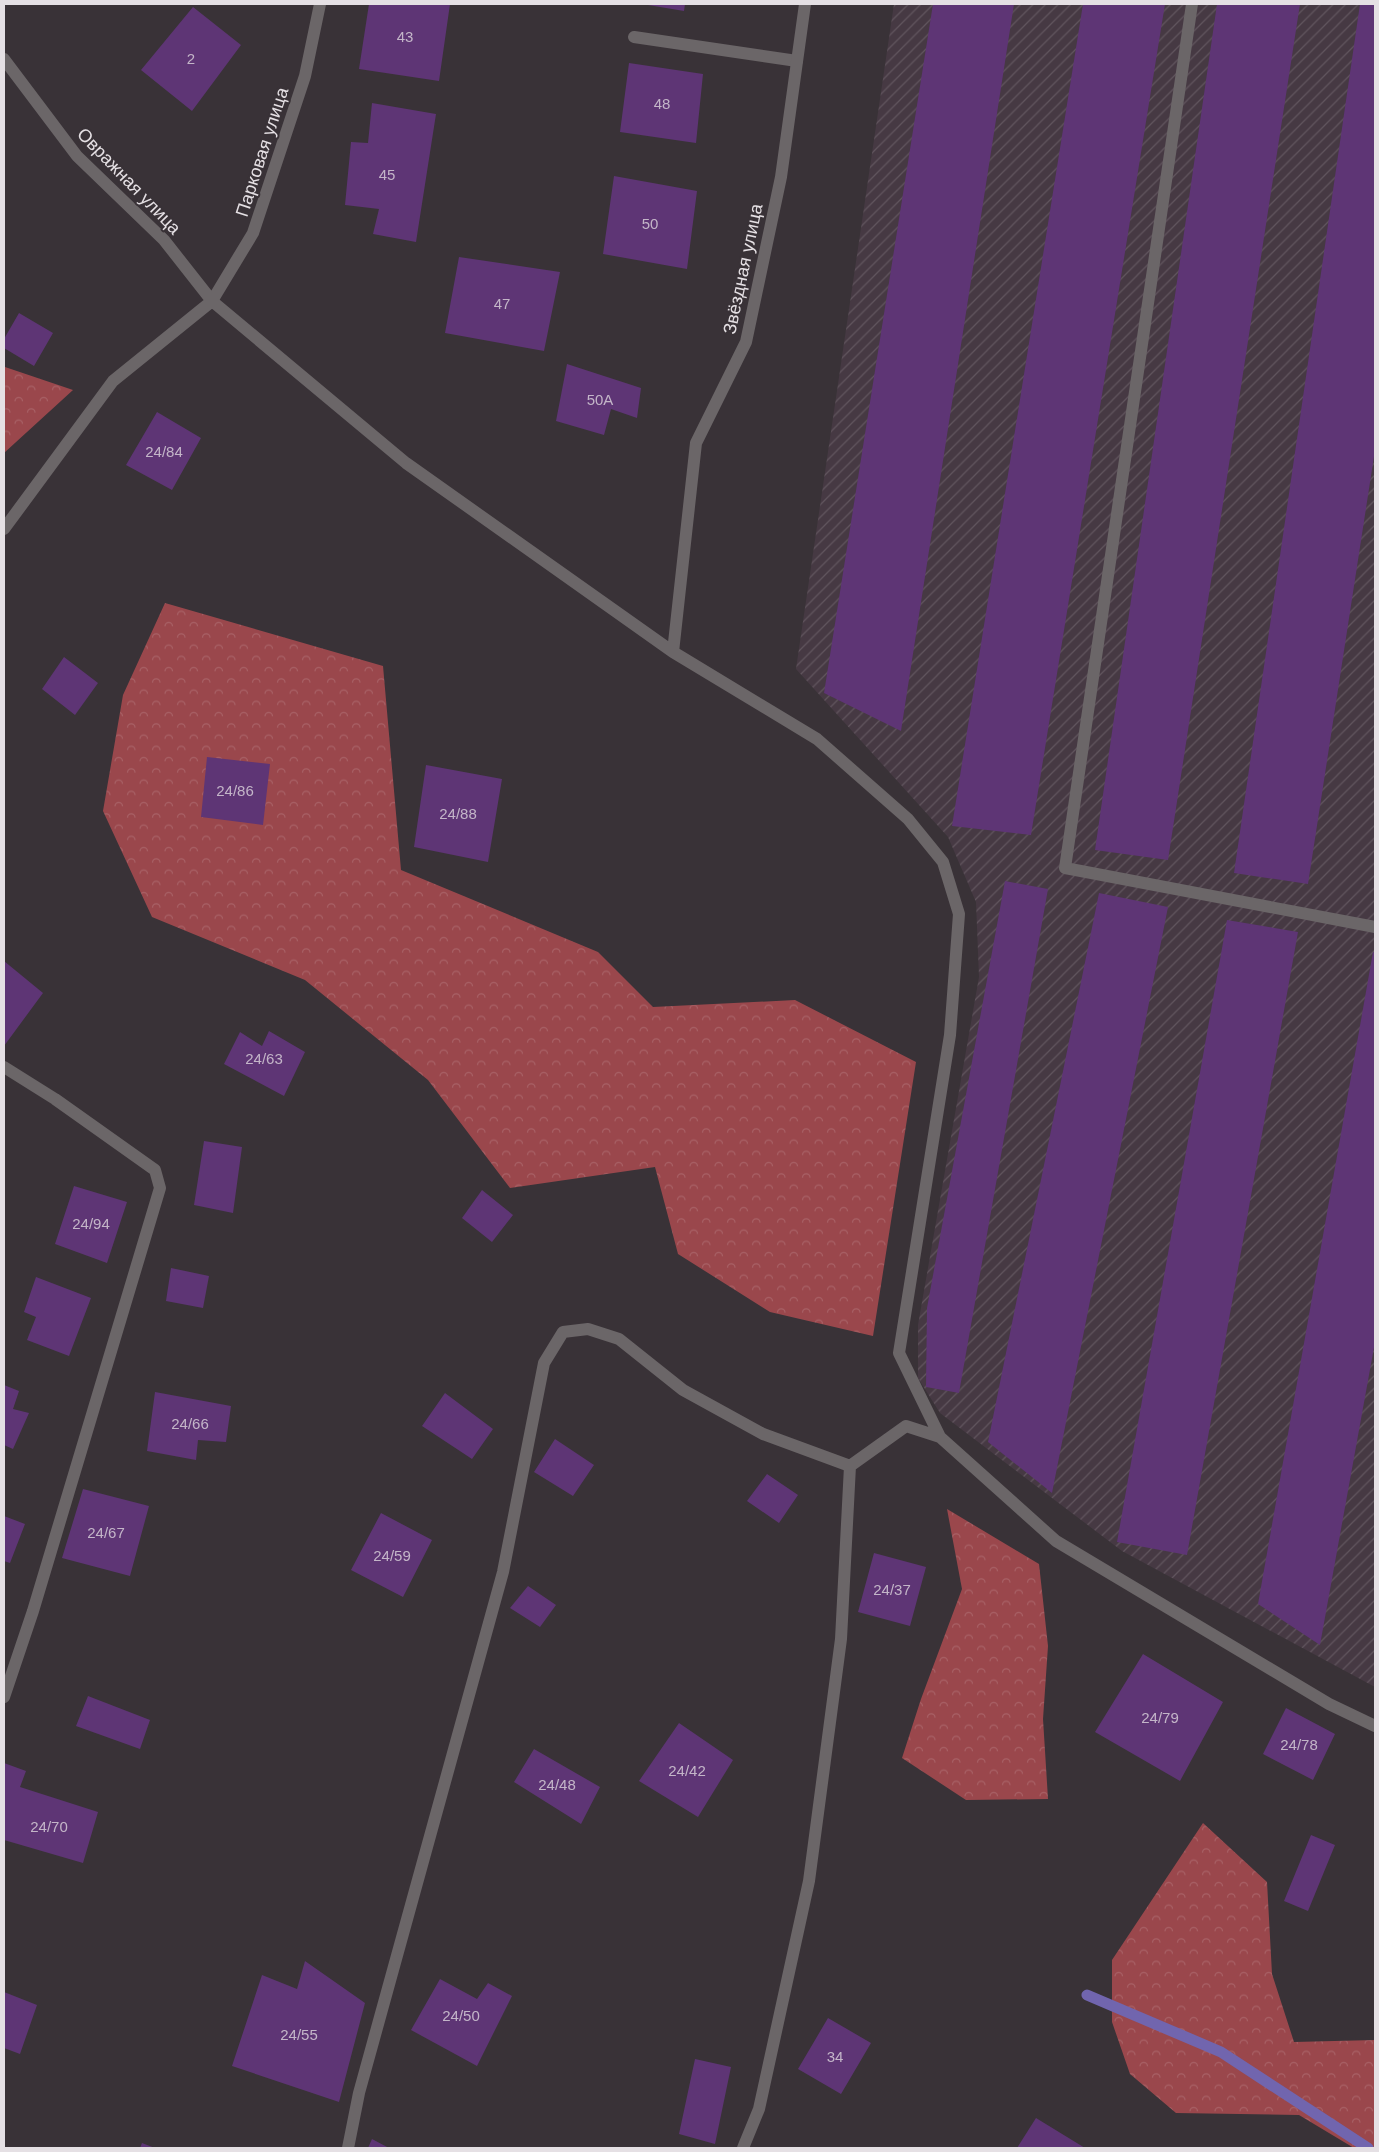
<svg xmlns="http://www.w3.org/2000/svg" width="1379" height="2152" viewBox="0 0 1379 2152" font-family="Arial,sans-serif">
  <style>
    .industrial { fill: url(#industrial-furrows) }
    .forest { fill: url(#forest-crowns) }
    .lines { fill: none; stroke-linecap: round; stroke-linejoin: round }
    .stream { stroke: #7165ae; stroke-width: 11 }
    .building { fill: #5e3575 }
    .service { stroke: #6b6668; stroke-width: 12 }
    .minor { stroke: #6b6668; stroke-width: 12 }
    .labels { text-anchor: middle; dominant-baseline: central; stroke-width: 4; stroke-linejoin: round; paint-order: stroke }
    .number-label { font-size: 15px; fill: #c3b5c8 }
    .street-label { font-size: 18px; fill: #e5e0e4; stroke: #393237 }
  </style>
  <defs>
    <pattern id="industrial-furrows" width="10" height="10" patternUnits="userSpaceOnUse" patternTransform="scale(1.25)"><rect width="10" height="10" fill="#463943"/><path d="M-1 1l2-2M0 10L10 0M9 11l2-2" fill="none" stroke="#61555e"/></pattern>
    <pattern id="forest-crowns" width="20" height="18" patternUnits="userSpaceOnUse" patternTransform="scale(1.25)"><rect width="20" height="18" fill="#9a474c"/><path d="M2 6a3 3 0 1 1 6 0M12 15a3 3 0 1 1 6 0" fill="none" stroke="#a86166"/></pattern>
  </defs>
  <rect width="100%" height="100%" fill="#393237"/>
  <!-- industrial -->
  <path class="industrial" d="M 894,4 L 1375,4 L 1375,1687 L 1122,1551 L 940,1413 L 918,1378 L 918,1325 L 979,977 L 976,902 L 948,837 L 796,669 Z"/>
  <!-- forest -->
  <path class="forest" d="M 4,364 L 5,367 L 73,390 L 4,453 Z
    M 165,603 L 383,666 L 401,870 L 598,952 L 653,1007 L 795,1000 L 916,1062 L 873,1336 L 770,1312 L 678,1254 L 655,1167 L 510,1188 L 428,1080 L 305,980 L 152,917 L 103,811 L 123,695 Z
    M 947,1509 L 1039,1564 L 1048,1646 L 1043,1719 L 1048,1799 L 966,1800 L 902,1758 L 921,1699 L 962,1589 Z
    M 1203,1823 L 1267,1882 L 1272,1974 L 1294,2042 L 1375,2040 L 1375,2148 L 1354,2148 L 1299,2115 L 1176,2113 L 1130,2074 L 1112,2022 L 1112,1960 Z"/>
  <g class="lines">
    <!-- stream -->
    <path class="stream" d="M 1087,1995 L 1221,2052 L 1368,2148"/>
  </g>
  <!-- building -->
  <path class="building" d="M 369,4 L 450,4 L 439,81 L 359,69 Z
    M 642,4 L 685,4 L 684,11 Z
    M 933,4 L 1014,4 L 901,731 L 824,693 Z
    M 1083,4 L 1165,4 L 1031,835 L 952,826 Z
    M 1217,4 L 1300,4 L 1168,860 L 1095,850 Z
    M 1360,4 L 1375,4 L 1375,450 L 1308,884 L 1234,873 Z
    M 193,7 L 241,45 L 192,111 L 141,70 Z
    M 629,63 L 703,74 L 696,143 L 620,132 Z
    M 372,103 L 436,114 L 416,242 L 373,234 L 379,209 L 345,205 L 351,142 L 368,143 Z
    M 614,176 L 697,191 L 687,269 L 603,254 Z
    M 459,257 L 560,272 L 544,351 L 445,333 Z
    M 19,313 L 53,333 L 34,366 L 4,348 L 4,339 Z
    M 567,364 L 641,388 L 637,418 L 611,409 L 604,435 L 556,421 Z
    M 157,412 L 201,438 L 172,490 L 126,465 Z
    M 64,657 L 98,683 L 75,715 L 42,689 Z
    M 207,757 L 270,764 L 263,825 L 201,817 Z
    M 426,765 L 502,779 L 488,862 L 414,847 Z
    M 1005,881 L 1048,889 L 959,1393 L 926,1387 L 927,1308 Z
    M 1099,893 L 1168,907 L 1052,1493 L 988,1442 Z
    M 1227,920 L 1298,932 L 1187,1555 L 1117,1542 Z
    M 1373,952 L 1375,953 L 1375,1342 L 1320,1645 L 1258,1604 Z
    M 4,961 L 43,993 L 4,1046 Z
    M 269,1031 L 305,1052 L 284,1096 L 224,1064 L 240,1032 L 262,1046 Z
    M 204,1141 L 242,1147 L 233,1213 L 194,1205 Z
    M 74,1186 L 127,1202 L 107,1263 L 55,1244 Z
    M 482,1190 L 513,1215 L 492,1242 L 462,1218 Z
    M 171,1268 L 209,1276 L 203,1308 L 166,1301 Z
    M 36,1277 L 91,1298 L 69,1356 L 27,1340 L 36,1317 L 24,1312 Z
    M 4,1385 L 19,1391 L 13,1409 L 29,1413 L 13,1449 L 4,1445 Z
    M 155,1392 L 231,1406 L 226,1442 L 198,1440 L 196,1460 L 147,1451 Z
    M 445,1393 L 493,1429 L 472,1459 L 422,1426 Z
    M 555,1439 L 594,1465 L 573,1496 L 534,1472 Z
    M 767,1474 L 798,1495 L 779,1523 L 747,1501 Z
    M 83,1489 L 149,1506 L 130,1576 L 62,1558 Z
    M 381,1513 L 432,1540 L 403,1597 L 351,1570 Z
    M 4,1516 L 25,1524 L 10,1563 L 4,1561 Z
    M 874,1553 L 926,1567 L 910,1626 L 858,1612 Z
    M 528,1586 L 556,1605 L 540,1627 L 510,1608 Z
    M 1143,1654 L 1223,1702 L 1180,1781 L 1095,1732 Z
    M 88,1696 L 150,1720 L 140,1749 L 76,1726 Z
    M 1286,1708 L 1335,1734 L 1313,1780 L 1263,1754 Z
    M 679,1723 L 733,1760 L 698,1817 L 639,1781 Z
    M 534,1749 L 600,1787 L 581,1824 L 514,1782 Z
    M 4,1763 L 26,1771 L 20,1787 L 98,1812 L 83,1863 L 4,1840 Z
    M 1311,1835 L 1335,1845 L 1308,1911 L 1284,1901 Z
    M 305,1961 L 365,2003 L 339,2102 L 232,2066 L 262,1975 L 297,1989 Z
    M 440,1979 L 477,1999 L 488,1983 L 512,1996 L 477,2066 L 411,2030 Z
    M 4,1992 L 37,2005 L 20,2054 L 4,2048 Z
    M 828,2018 L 871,2043 L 841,2094 L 798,2069 Z
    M 695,2059 L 731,2067 L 715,2144 L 679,2134 Z
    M 1036,2118 L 1085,2148 L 1017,2148 Z
    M 372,2139 L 389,2148 L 368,2148 Z
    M 142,2143 L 155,2148 L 140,2148 Z"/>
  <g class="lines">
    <!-- service -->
    <path class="service" d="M 1192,4 L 1065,868 L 1375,927
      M 634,37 L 797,61"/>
    <!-- minor -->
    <path class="minor" d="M 4,59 L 77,156 L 164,240 L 212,301 L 253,233 L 305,76 L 320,4
      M 4,529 L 113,381 L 212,301 L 406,463 L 673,652 L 817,739 L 908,819 L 943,862 L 959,914 L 950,1035 L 899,1353 L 940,1437
      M 673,652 L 696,443 L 746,342 L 781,177 L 805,4
      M 4,1067 L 55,1099 L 155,1170 L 160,1188 L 33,1611 L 4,1697
      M 348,2148 L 359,2093 L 503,1572 L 544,1363 L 563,1332 L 588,1329 L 619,1339 L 683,1390 L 763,1434 L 850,1466 L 906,1426 L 940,1437 L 1056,1541 L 1329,1704 L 1375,1726
      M 743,2148 L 759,2109 L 809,1881 L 841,1639 L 850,1466"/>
  </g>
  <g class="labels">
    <!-- number labels -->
    <g class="number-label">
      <text x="405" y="36">43</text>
      <text x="191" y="58">2</text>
      <text x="662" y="103">48</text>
      <text x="387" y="174">45</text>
      <text x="650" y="223">50</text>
      <text x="502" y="303">47</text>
      <text x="600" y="399">50А</text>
      <text x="164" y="451">24/84</text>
      <text x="235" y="790">24/86</text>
      <text x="458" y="813">24/88</text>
      <text x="264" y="1058">24/63</text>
      <text x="91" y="1223">24/94</text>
      <text x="190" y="1423">24/66</text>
      <text x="106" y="1532">24/67</text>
      <text x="392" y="1555">24/59</text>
      <text x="892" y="1589">24/37</text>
      <text x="1160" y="1717">24/79</text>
      <text x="1299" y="1744">24/78</text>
      <text x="687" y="1770">24/42</text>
      <text x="557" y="1784">24/48</text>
      <text x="49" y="1826">24/70</text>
      <text x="461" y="2015">24/50</text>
      <text x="299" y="2034">24/55</text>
      <text x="835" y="2056">34</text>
    </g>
    <!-- street labels -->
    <g class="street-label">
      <text transform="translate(262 152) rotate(-72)">Парковая улица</text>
      <text transform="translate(129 181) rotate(46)">Овражная улица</text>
      <text transform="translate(743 269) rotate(-78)">Звёздная улица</text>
    </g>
  </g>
  <!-- border -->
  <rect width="1379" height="2152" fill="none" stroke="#e5e0e4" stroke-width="10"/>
</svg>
